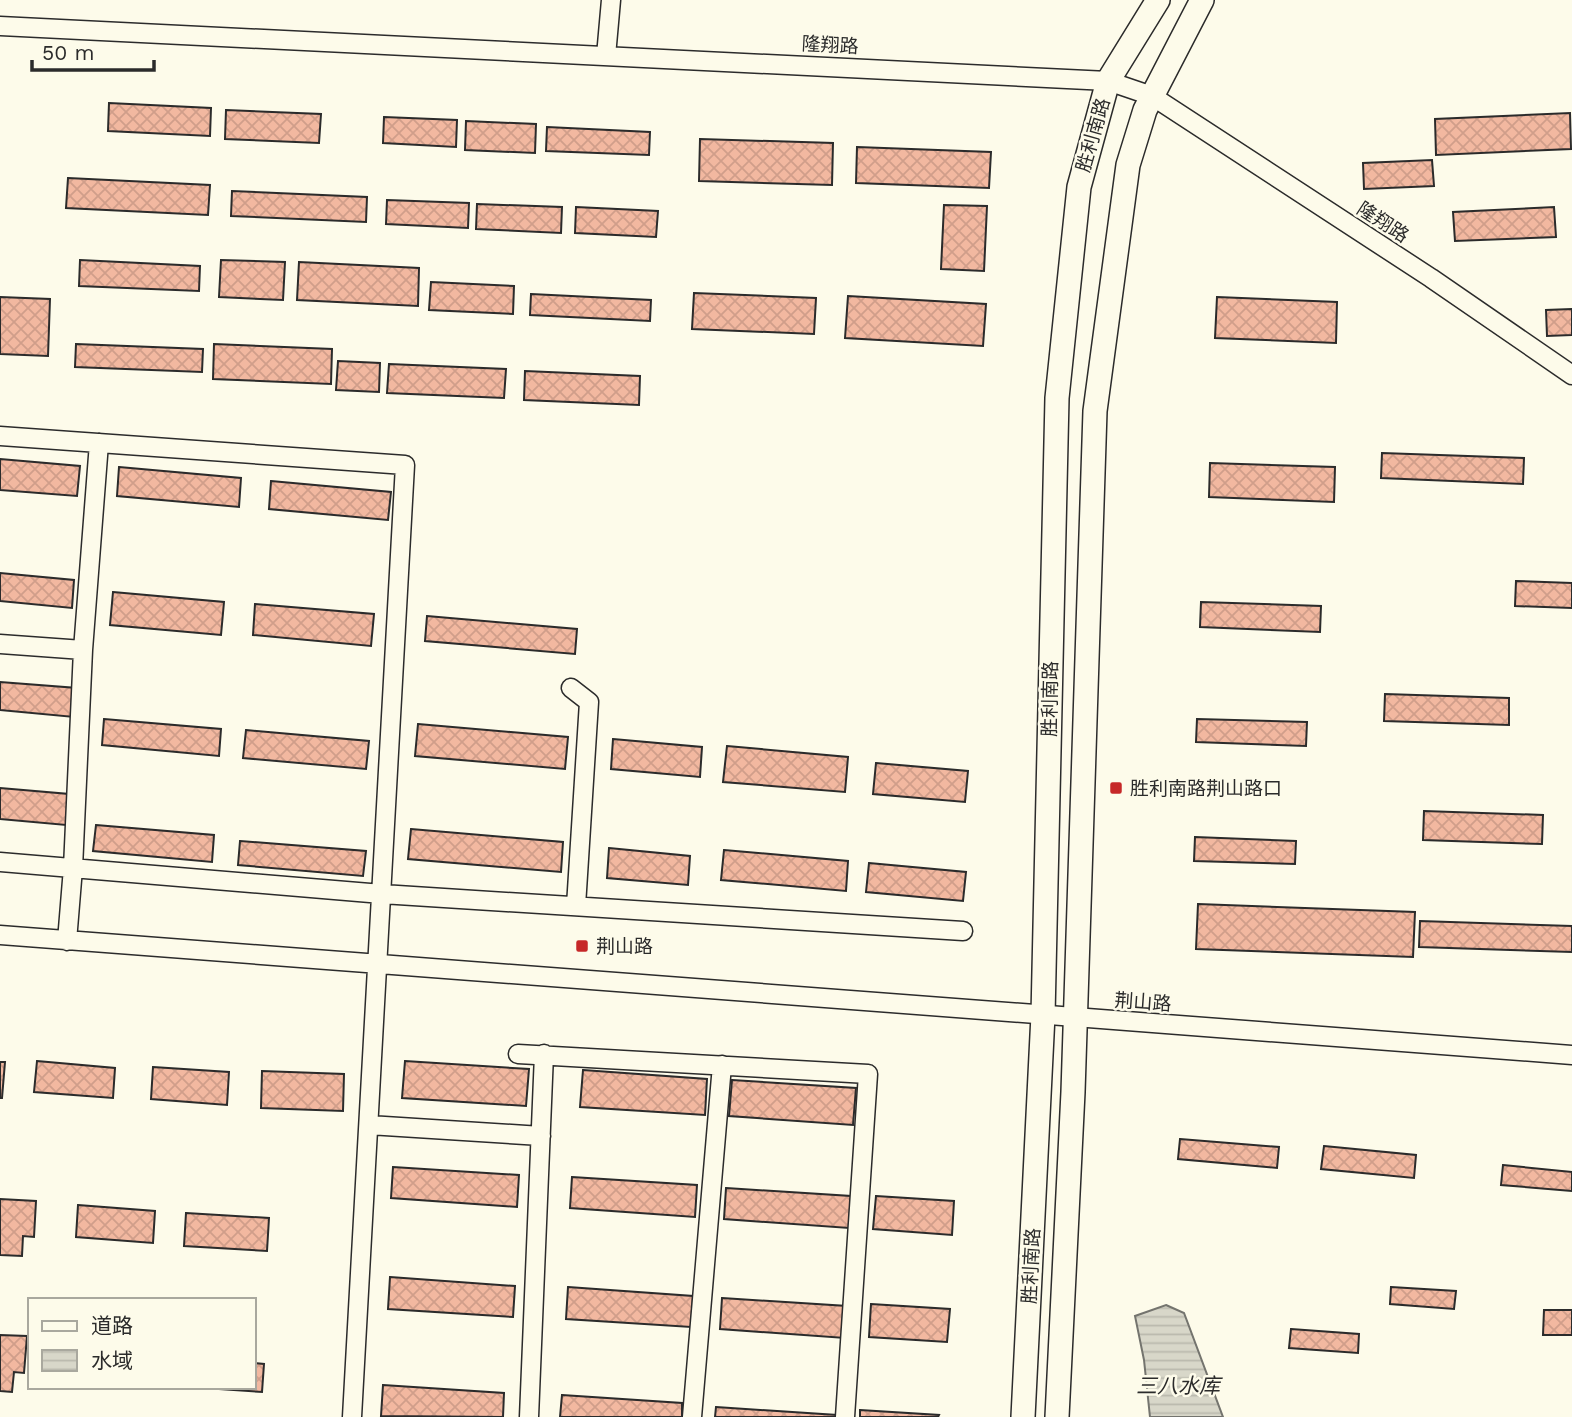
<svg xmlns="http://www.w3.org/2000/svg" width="1572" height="1417" viewBox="0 0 1572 1417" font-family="'Work Sans','Noto Sans SC',sans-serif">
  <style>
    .water { fill: url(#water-rules); stroke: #74746e; stroke-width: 2 }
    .building { fill: url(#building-cross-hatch); stroke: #2b2b2b; stroke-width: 2 }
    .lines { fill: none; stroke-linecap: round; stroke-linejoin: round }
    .minor-casing { stroke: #2b2b2b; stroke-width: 21 }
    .major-casing { stroke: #2b2b2b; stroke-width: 26 }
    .minor { stroke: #fdfbea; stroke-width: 18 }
    .major { stroke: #fdfbea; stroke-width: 23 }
    .poi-dot { fill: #c62828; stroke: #fdfbea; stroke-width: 2.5 }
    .labels { text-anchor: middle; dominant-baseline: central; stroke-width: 5; stroke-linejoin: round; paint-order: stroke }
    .street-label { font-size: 19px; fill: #2b2b2b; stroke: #fdfbea }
    .poi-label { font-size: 19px; fill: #2b2b2b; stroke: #fdfbea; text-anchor: start }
    .water-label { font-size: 21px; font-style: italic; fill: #2b2b2b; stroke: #fdfbea }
  </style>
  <defs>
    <pattern id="water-rules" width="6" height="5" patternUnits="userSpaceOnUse" patternTransform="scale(1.75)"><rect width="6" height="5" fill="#d8d7c9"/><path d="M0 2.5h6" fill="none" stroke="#bab9ad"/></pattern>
    <pattern id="building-cross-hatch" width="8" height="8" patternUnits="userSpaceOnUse" patternTransform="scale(1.75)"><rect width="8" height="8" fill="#f2b8a0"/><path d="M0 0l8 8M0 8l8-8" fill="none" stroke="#d09e8a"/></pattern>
  </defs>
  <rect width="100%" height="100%" fill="#fdfbea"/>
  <!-- water -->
  <path class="water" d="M 1166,1305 L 1184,1313 L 1223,1417 L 1150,1417 L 1144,1360 L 1135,1316 Z"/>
  <!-- building -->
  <path class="building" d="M 109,103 L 211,108 L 210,136 L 108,131 Z
    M 226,110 L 321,114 L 319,143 L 225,139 Z
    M 1570,113 L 1571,149 L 1436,155 L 1435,119 Z
    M 384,117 L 457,120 L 456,147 L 383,143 Z
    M 466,121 L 536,124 L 535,153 L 465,150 Z
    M 547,127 L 650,132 L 649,155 L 546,151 Z
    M 700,139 L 833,143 L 832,185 L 699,181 Z
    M 857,147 L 991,152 L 989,188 L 856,183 Z
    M 1432,160 L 1434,186 L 1364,189 L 1363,163 Z
    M 68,178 L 210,185 L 208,215 L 66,208 Z
    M 232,191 L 367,197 L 366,222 L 231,216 Z
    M 387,200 L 469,203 L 468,228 L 386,224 Z
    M 477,204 L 562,207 L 561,233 L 476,229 Z
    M 944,205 L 987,206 L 984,271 L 941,269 Z
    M 576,207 L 658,211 L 656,237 L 575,233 Z
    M 1554,207 L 1556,237 L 1455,241 L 1453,212 Z
    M 80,260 L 200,266 L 199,291 L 79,286 Z
    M 221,260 L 285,262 L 283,300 L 219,297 Z
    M 299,262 L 419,268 L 418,306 L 297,300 Z
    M 431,282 L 514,286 L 513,314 L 429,310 Z
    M 694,293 L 816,298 L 814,334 L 692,329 Z
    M 531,294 L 651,300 L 650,321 L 530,315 Z
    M 848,296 L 986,304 L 983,346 L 845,338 Z
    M 0,297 L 50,299 L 48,356 L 0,354 Z
    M 1217,297 L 1337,302 L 1336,343 L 1215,338 Z
    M 1572,309 L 1572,335 L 1547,336 L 1546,310 Z
    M 76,344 L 203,349 L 202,372 L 75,367 Z
    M 214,344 L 332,349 L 331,384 L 213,379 Z
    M 338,361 L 380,363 L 379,392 L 336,390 Z
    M 389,364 L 506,369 L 504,398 L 387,393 Z
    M 525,371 L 640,376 L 639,405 L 524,400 Z
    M 1382,453 L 1524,458 L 1523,484 L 1381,478 Z
    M 0,459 L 80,466 L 77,496 L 0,490 Z
    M 1210,463 L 1335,467 L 1334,502 L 1209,497 Z
    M 119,467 L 241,478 L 239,507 L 117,496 Z
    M 271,481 L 391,492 L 388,520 L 269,509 Z
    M 0,573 L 74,580 L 72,608 L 0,601 Z
    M 1516,581 L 1572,583 L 1572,608 L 1515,606 Z
    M 113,592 L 224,602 L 221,635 L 110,625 Z
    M 1201,602 L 1321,606 L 1320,632 L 1200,627 Z
    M 255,604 L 374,614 L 371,646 L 253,635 Z
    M 427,616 L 577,629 L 575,654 L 425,641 Z
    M 0,682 L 77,688 L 74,717 L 0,710 Z
    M 1385,694 L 1509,698 L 1509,725 L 1384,721 Z
    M 104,719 L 221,729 L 219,756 L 102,745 Z
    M 1197,719 L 1307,722 L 1306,746 L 1196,742 Z
    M 418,724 L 568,737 L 565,769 L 415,756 Z
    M 246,730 L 369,741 L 366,769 L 243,758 Z
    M 613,739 L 702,747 L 700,777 L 611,769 Z
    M 727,746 L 848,757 L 845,792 L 723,782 Z
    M 876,763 L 968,771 L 965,802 L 873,794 Z
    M 0,788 L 69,794 L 66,825 L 0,819 Z
    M 1424,811 L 1543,815 L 1542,844 L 1423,840 Z
    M 96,825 L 214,835 L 212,862 L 93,851 Z
    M 411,829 L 563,842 L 561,872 L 408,859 Z
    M 1195,837 L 1296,841 L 1295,864 L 1194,861 Z
    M 240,841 L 366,851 L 363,876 L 238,865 Z
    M 609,848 L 690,856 L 688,885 L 607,878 Z
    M 724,850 L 848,861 L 846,891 L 721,880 Z
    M 869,863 L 966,872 L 963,901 L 866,892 Z
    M 1198,904 L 1415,912 L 1413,957 L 1196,949 Z
    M 1420,921 L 1572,926 L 1572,952 L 1419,947 Z
    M 37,1061 L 115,1068 L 113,1098 L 34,1092 Z
    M 405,1061 L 529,1069 L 526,1106 L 402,1098 Z
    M 0,1062 L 5,1062 L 2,1098 L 0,1098 Z
    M 153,1067 L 229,1072 L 227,1105 L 151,1099 Z
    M 583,1070 L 707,1079 L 705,1115 L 580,1107 Z
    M 262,1071 L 344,1074 L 343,1111 L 261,1108 Z
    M 732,1080 L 856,1088 L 853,1125 L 729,1116 Z
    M 1180,1139 L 1279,1147 L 1277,1168 L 1178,1159 Z
    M 1324,1146 L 1416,1155 L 1414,1178 L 1321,1169 Z
    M 1503,1165 L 1572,1172 L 1572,1191 L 1501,1185 Z
    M 393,1167 L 519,1175 L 517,1207 L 391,1198 Z
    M 572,1177 L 697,1185 L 695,1217 L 570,1208 Z
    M 726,1188 L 851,1196 L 849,1228 L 724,1219 Z
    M 876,1196 L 954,1201 L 952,1235 L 873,1229 Z
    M 0,1199 L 36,1201 L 34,1237 L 23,1236 L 22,1256 L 0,1255 Z
    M 78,1205 L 155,1211 L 153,1243 L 76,1237 Z
    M 186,1213 L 269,1218 L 267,1251 L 184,1246 Z
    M 390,1277 L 515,1286 L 513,1317 L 388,1309 Z
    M 568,1287 L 693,1296 L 691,1327 L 566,1319 Z
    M 1391,1287 L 1456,1291 L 1454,1309 L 1390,1304 Z
    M 722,1298 L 847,1306 L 845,1338 L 720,1329 Z
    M 871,1304 L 950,1309 L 947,1342 L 869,1337 Z
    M 1544,1310 L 1572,1310 L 1572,1335 L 1543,1335 Z
    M 1291,1329 L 1359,1334 L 1358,1353 L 1289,1348 Z
    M 0,1335 L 27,1336 L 24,1373 L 14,1372 L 12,1392 L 0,1391 Z
    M 254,1363 L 264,1364 L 262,1392 L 189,1387 L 254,1387 Z
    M 383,1385 L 504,1393 L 503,1417 L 381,1416 Z
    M 562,1395 L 682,1403 L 682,1417 L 560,1417 Z
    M 716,1407 L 837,1415 L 837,1417 L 715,1417 Z
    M 860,1410 L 939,1415 L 938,1417 L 860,1417 Z"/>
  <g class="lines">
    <defs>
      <path id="minor" d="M 0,26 L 1108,81 L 1152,96 L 1431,278 L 1572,375
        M 606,56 L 611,0
        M 0,436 L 405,465 L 352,1417
        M 0,644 L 83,650
        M 571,688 L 589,702 L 576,906
        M 0,862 L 382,894 L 963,931
        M 0,935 L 1572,1055
        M 67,941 L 73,868 L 83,650 L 99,443
        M 518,1054 L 868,1074 L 845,1417
        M 369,1125 L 541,1136
        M 529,1417 L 544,1054
        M 692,1417 L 722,1065"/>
      <path id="major" d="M 1023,1417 L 1043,1015 L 1057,398 L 1079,187 L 1108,81 L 1158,0
        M 1057,1417 L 1073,1092 L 1095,411 L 1128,165 L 1145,110 L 1202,0"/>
    </defs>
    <!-- minor casing -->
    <use href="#minor" class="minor-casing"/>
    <!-- major casing -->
    <use href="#major" class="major-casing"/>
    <!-- minor -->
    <use href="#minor" class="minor"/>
    <!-- major -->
    <use href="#major" class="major"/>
  </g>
  <!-- markers -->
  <g class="poi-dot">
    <rect x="1109" y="781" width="14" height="14" rx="3.5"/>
    <rect x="575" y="939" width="14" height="14" rx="3.5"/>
  </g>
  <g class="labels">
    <!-- street labels -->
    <g class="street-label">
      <text transform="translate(830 45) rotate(3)">隆翔路</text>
      <text transform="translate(1093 135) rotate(-74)">胜利南路</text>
      <text transform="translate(1383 222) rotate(33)">隆翔路</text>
      <text transform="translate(1050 699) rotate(-89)">胜利南路</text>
      <text transform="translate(1143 1002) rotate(4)">荆山路</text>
      <text transform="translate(1031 1266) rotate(-87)">胜利南路</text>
    </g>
    <!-- poi labels -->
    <g class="poi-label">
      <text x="1130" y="788">胜利南路荆山路口</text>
      <text x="596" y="946">荆山路</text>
    </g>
    <!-- water labels -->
    <g class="water-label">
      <text x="1178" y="1385">三八水库</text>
    </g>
  </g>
  <!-- legend -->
  <rect x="28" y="1298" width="228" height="91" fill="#fdfbea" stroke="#a9a89e" stroke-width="2"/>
  <rect x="42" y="1321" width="35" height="10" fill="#fdfbea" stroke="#a9a89e" stroke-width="2"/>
  <text x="91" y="1333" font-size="21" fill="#2b2b2b">道路</text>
  <rect x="42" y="1350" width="35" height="21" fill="url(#water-rules)" stroke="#a9a89e" stroke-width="2"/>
  <text x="91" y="1368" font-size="21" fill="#2b2b2b">水域</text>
  <!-- scale -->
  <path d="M32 60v10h122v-10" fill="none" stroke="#2b2b2b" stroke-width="3.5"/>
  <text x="42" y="60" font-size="21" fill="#2b2b2b" stroke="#fdfbea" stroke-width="5" paint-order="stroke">50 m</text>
</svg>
